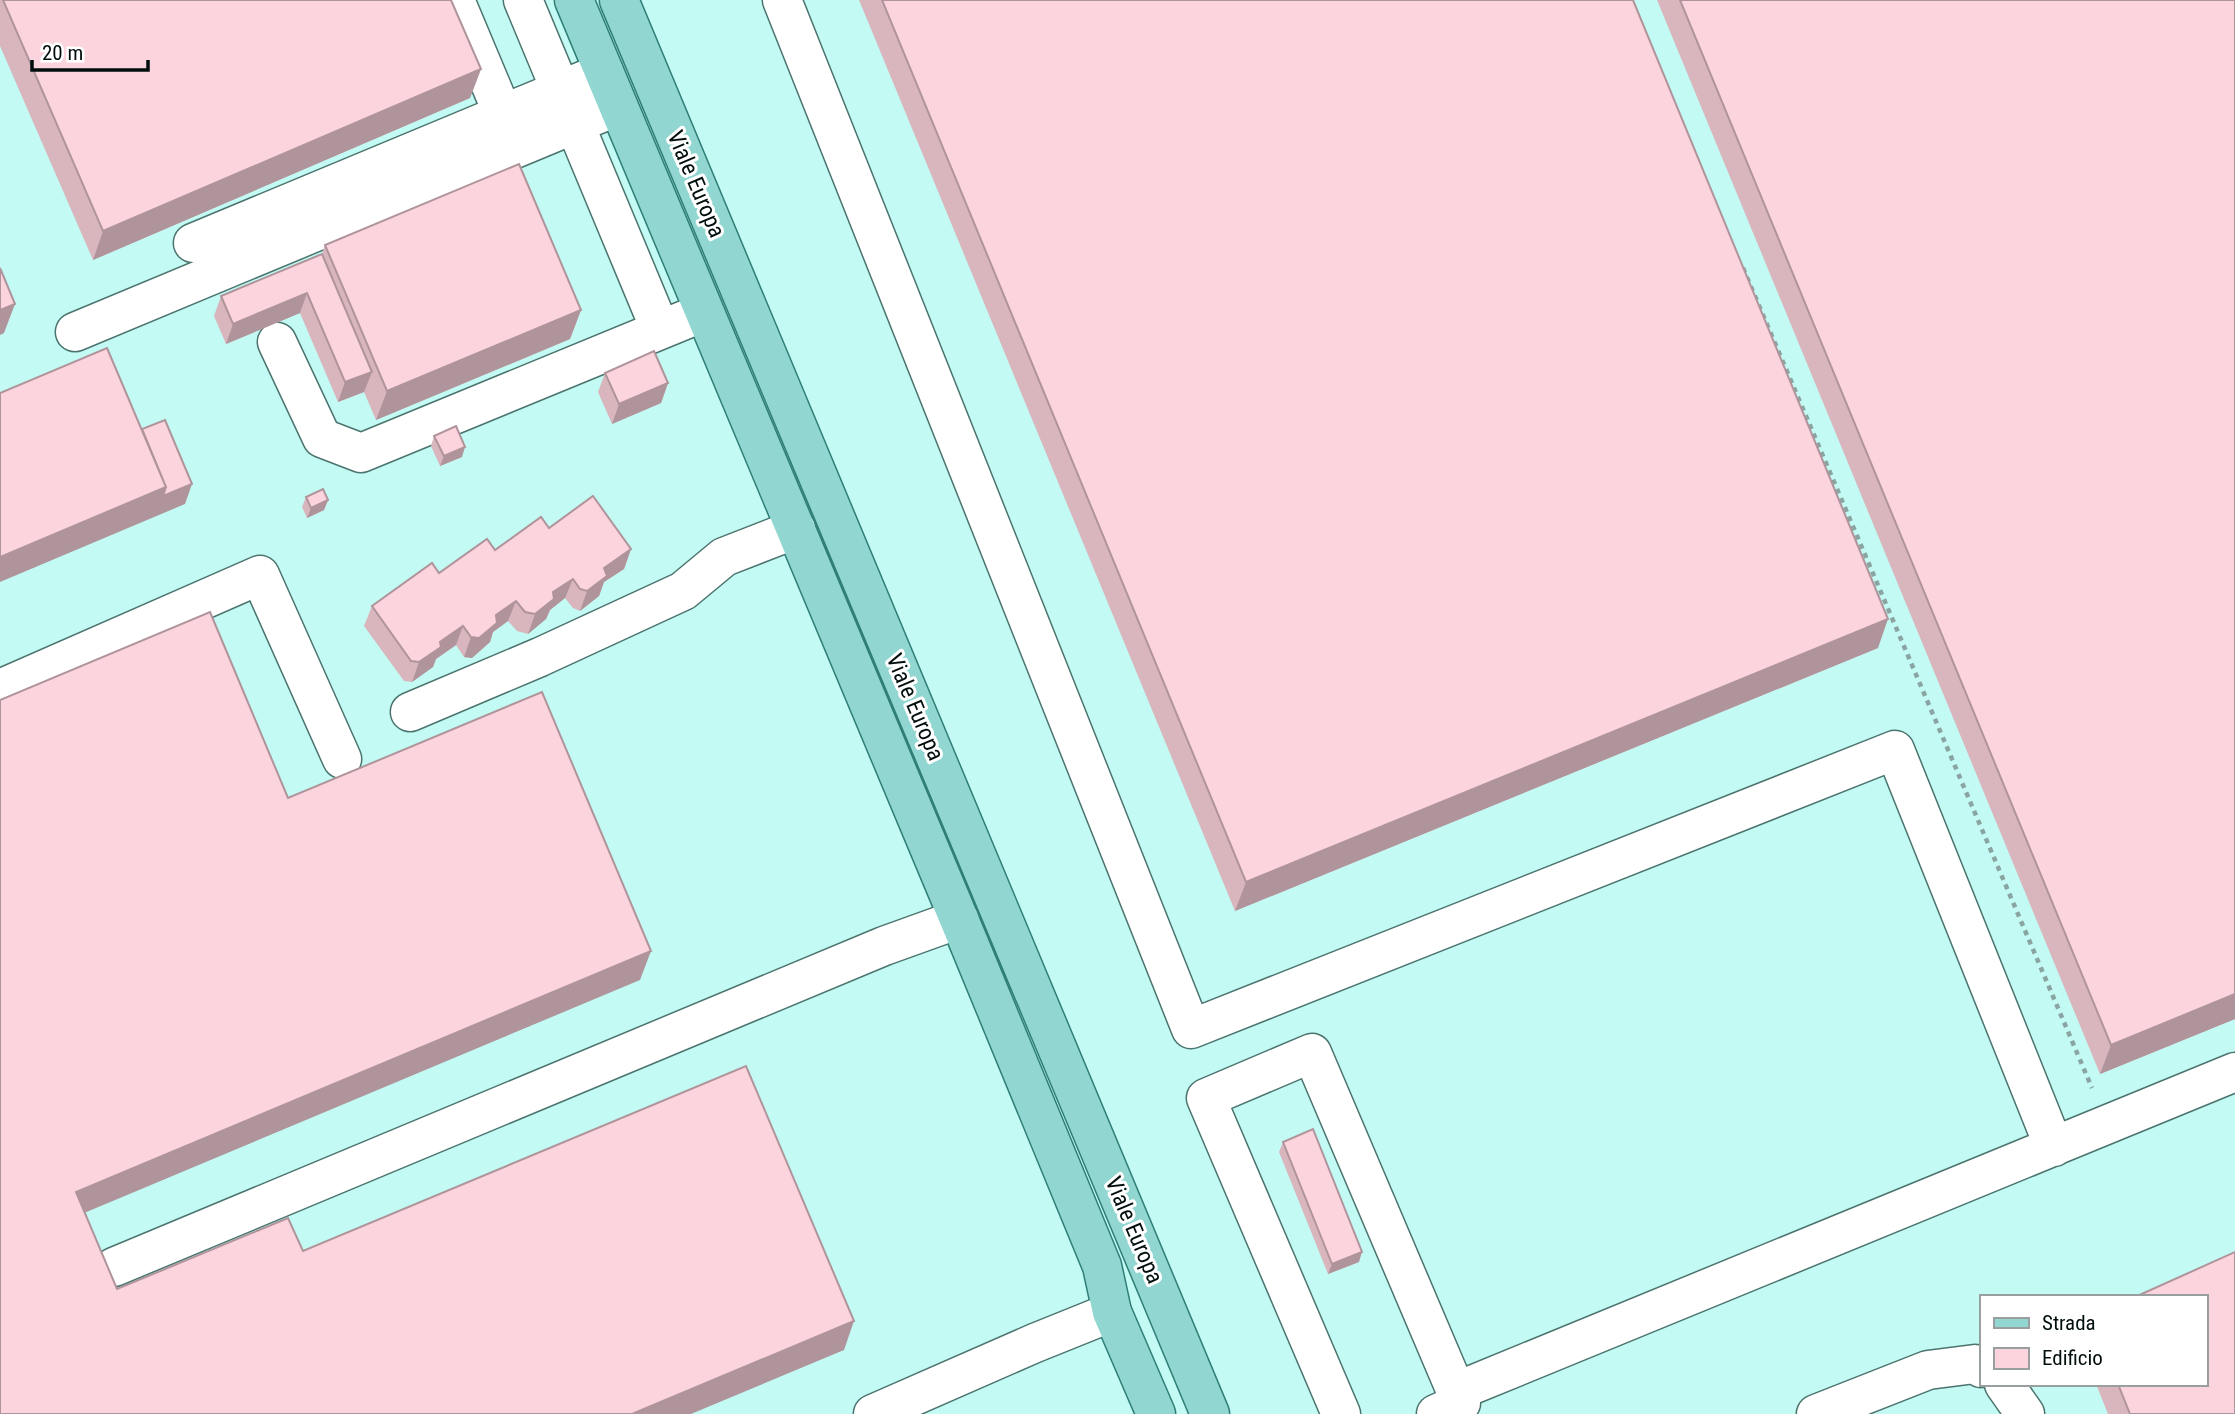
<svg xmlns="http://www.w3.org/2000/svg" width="2235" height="1414" viewBox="0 0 2235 1414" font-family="'Roboto Condensed',sans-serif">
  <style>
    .built { fill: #c3faf3; fill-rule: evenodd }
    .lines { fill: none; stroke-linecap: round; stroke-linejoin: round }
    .minor-casing { stroke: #4b746f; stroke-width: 41 }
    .major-casing { stroke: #2f7e78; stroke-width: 41 }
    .path { stroke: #89a4a1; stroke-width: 4.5; stroke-dasharray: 5 5; stroke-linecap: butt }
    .minor { stroke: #fff; stroke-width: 38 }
    .major { stroke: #91d6d0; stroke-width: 38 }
    .wall { fill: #d9b6be }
    .shaded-wall { fill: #b0949b }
    .building { fill: #fcd4dd; stroke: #b0949b; stroke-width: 2 }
    .labels { text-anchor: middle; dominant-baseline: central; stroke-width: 6; stroke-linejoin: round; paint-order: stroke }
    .street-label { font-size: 23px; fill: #010e0d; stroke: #fff }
  </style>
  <rect width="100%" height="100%" fill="#dafdf9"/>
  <!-- built -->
  <path class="built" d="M 0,0 L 2235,0 L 2235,1414 L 0,1414 ZM 1981,1297 L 2205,1297 L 2205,1384 L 1981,1384 Z"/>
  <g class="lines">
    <defs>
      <path id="minor" d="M 455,0 L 513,138
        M 523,0 L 660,329
        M 782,0 L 1191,1029 L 1895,750 L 2054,1147
        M 193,243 L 604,72
        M 75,332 L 618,106
        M 277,342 L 322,438 L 361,453 L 704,312
        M 0,689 L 260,575 L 342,759
        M 410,712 L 540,657 L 683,591 L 724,557 L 796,529
        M 114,1267 L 884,946 L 959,919
        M 2004,1384 L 2025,1414
        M 1472,1385 L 2235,1072
        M 873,1414 L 1035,1343 L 1112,1312
        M 1341,1414 L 1206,1098 L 1312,1053 L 1461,1403 L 1436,1414
        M 1816,1414 L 1928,1370 L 1975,1364 L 1981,1368"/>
      <path id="major" d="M 574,0 L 959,919 L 1102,1266 L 1112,1312 L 1156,1414
        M 619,0 L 1210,1414"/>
    </defs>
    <!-- minor casing -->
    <use href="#minor" class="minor-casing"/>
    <!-- major casing -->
    <use href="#major" class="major-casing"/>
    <!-- path -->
    <path class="path" d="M 1743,268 L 2092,1088"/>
    <!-- minor -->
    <use href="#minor" class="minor"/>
    <!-- major -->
    <use href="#major" class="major"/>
  </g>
  <!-- wall -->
  <path class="wall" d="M 0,0 L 451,0 L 481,69 L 470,98 L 93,260 L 0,46 Z
    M 859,0 L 1633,0 L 1878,648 L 1235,911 Z
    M 1657,0 L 2235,0 L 2235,1019 L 2100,1074 Z
    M 325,245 L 581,310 L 570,339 L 376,420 L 364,392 L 338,402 L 300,313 L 226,344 L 214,316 L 221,296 L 322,254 Z
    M 605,373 L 668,383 L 661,403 L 612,424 L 598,392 Z
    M 434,436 L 462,457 L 440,466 L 431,446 Z
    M 306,497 L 328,500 L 324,510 L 307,518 L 302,507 Z
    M 549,528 L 631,549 L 624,569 L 604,582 L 599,596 L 580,611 L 573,608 L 565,598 L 550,610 L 546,619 L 528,634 L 517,631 L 508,621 L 493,632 L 490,642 L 472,658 L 464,657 L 456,645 L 436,659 L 433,667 L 412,682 L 404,681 L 364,626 L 372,606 L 439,573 Z
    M 1283,1142 L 1359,1262 L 1328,1274 L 1279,1152 Z
    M 2096,1384 L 2205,1384 L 2235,1414 L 2108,1414 Z"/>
  <!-- shaded-wall -->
  <path class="shaded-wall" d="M 481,69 L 470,98 L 93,260 L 103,231 Z
    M 307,293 L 300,313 L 226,344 L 233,324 Z
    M 15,304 L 4,333 L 0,335 L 0,310 Z
    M 581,310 L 570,339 L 376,420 L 387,391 Z
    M 372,372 L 364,392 L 338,402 L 345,382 Z
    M 668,383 L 661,403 L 612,424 L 619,404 Z
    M 465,447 L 462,457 L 440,466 L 444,456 Z
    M 192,484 L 185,504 L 0,582 L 0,557 L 166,487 Z
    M 328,500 L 324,510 L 307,518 L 311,508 Z
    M 631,549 L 624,569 L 604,582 L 599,596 L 580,611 L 587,591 L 604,568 Z
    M 573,579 L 565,598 L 550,610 L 546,619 L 528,634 L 535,614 L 553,592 Z
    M 516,601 L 508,621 L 493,632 L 490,642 L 472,658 L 464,657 L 471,637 L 496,615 Z
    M 1888,619 L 1878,648 L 1235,911 L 1246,882 Z
    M 463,626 L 456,645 L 436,659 L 433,667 L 412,682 L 419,662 L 440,642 Z
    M 651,951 L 640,980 L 65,1221 L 76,1192 Z
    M 2235,994 L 2235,1019 L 2100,1074 L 2111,1045 Z
    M 1362,1252 L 1359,1262 L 1328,1274 L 1332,1264 Z
    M 854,1321 L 844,1350 L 691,1414 L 632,1414 Z"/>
  <!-- building -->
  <path class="building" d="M 3,0 L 451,0 L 481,69 L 103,231 Z
    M 882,0 L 1633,0 L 1888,619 L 1246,882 Z
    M 1680,0 L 2235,0 L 2235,994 L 2111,1045 Z
    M 519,164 L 581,310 L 387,391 L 325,245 Z
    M 322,254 L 372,372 L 345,382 L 307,293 L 233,324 L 221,296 Z
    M 0,268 L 15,304 L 0,310 Z
    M 107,348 L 166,487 L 0,557 L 0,393 Z
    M 654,351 L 668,383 L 619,404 L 605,373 Z
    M 165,420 L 192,484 L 163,496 L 166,487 L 142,429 Z
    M 456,426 L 465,447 L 444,456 L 434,436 Z
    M 323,489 L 328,500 L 311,508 L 306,497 Z
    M 593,496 L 631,549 L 604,568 L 607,576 L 587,591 L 580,589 L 573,579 L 553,592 L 554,599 L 535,614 L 525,612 L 516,601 L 496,615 L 497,623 L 479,638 L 471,637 L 463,626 L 440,642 L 441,647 L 419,662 L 411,661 L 372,606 L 432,563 L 439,573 L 487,539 L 495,550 L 541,517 L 549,528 Z
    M 210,612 L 288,798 L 542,692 L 651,951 L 76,1192 L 117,1289 L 288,1218 L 303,1251 L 746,1066 L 854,1321 L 632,1414 L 0,1414 L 0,700 Z
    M 1313,1129 L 1362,1252 L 1332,1264 L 1283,1142 Z
    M 2235,1252 L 2235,1414 L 2130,1414 L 2118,1384 L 2205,1384 L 2205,1297 L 2135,1297 Z"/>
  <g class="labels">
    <!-- street labels -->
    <g class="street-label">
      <text transform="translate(696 184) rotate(67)">Viale Europa</text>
      <text transform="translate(915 707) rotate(67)">Viale Europa</text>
      <text transform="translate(1134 1230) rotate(67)">Viale Europa</text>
    </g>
  </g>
  <!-- legend -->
  <rect x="1980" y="1295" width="228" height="91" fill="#ffffff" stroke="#999f9e" stroke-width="2"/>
  <rect x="1994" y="1318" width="35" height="10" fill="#91d6d0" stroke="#999f9e" stroke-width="2"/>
  <text x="2042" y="1330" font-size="21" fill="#010e0d">Strada</text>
  <rect x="1994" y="1348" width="35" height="21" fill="#fcd4dd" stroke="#999f9e" stroke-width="2"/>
  <text x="2042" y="1365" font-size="21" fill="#010e0d">Edificio</text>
  <!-- scale -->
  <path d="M32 60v10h116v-10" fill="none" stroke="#010e0d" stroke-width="3.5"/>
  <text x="42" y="60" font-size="21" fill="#010e0d" stroke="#ffffff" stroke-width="5" paint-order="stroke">20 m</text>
</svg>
